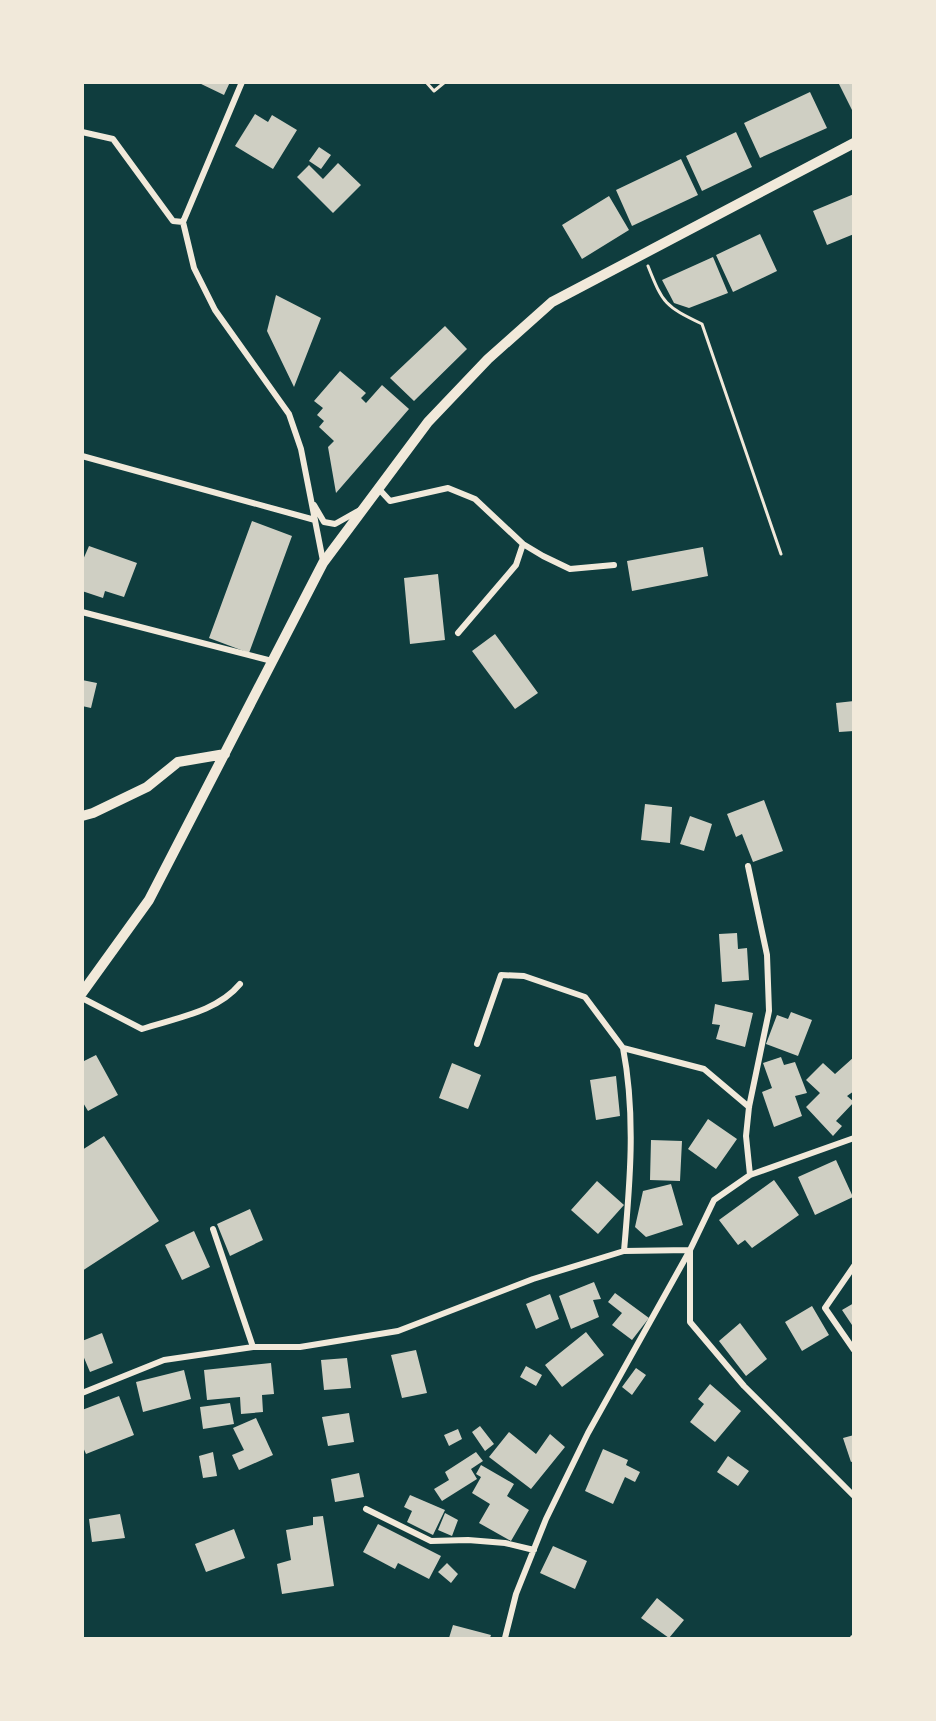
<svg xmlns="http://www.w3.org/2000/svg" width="936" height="1721" viewBox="0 0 936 1721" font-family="Jost,sans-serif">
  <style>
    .building { fill: #cfcfc3 }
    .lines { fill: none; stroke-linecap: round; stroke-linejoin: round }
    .path { stroke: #f1e9da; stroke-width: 3 }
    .minor { stroke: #f1e9da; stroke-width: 6 }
    .tertiary { stroke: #f1e9da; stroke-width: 10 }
  </style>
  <rect width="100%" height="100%" fill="#0f3d3e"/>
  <!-- building -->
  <path class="building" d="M 197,82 L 230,82 L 224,95 Z
    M 838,82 L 854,82 L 854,114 Z
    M 810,92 L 827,128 L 760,158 L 744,123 Z
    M 255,114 L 268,122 L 272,115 L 297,130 L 273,169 L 235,146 Z
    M 736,132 L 752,167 L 702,191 L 686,156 Z
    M 319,147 L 331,155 L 321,169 L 309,161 Z
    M 681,159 L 698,195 L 632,226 L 616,190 Z
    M 338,163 L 361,185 L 333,213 L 297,177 L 309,165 L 323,179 Z
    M 854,194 L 854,234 L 827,245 L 813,211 Z
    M 609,196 L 629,230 L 582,259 L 562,225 Z
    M 760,234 L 777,271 L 733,292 L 716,255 Z
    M 713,257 L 728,293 L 689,308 L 674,303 L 662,280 Z
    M 276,295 L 321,318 L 294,387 L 267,331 Z
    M 445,326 L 467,349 L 414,401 L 390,378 Z
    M 340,371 L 366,393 L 361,398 L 366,403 L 382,385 L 409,409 L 336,493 L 328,447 L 334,441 L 319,427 L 324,421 L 317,415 L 323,408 L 314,401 Z
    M 252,521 L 292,536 L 249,653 L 209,638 Z
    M 89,546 L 137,563 L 124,597 L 105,591 L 103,598 L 82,591 L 82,562 Z
    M 703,547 L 708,576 L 632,591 L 627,561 Z
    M 438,574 L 445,640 L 410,644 L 404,578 Z
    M 495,634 L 538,693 L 515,709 L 472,651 Z
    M 82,680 L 97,683 L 91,708 L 82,706 Z
    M 854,701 L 854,731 L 839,732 L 836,703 Z
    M 764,800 L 783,851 L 753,862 L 742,834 L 736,837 L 727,814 Z
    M 645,804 L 672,807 L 670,843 L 641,840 Z
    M 690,816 L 712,824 L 704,851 L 680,844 Z
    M 737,933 L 738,949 L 747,948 L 749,980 L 722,982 L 719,934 Z
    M 715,1004 L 753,1013 L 745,1047 L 716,1039 L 720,1025 L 712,1024 Z
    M 791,1012 L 812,1020 L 798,1056 L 766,1044 L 777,1015 L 788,1019 Z
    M 96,1055 L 118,1095 L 88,1111 L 82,1101 L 82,1062 Z
    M 781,1057 L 784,1065 L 795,1062 L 807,1093 L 795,1096 L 802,1116 L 774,1127 L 762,1092 L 772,1088 L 763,1063 Z
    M 854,1057 L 854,1091 L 847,1096 L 854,1102 L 836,1121 L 842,1126 L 833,1136 L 806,1107 L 820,1093 L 806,1080 L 823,1063 L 835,1074 Z
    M 452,1063 L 481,1075 L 468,1109 L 439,1098 Z
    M 616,1076 L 620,1116 L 596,1120 L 590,1080 Z
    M 708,1119 L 737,1139 L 716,1169 L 688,1149 Z
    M 104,1136 L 159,1221 L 82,1271 L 82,1150 Z
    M 651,1140 L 682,1141 L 680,1181 L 650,1180 Z
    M 836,1160 L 853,1197 L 815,1215 L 798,1177 Z
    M 774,1180 L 799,1215 L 752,1248 L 745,1240 L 738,1245 L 719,1220 Z
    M 597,1181 L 624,1205 L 598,1234 L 571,1210 Z
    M 671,1184 L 683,1225 L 646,1237 L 635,1227 L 643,1191 Z
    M 250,1209 L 263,1240 L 230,1256 L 217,1224 Z
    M 194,1231 L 210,1267 L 182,1280 L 165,1245 Z
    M 594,1282 L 601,1299 L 593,1300 L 599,1317 L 571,1329 L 559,1296 Z
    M 615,1293 L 649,1318 L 632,1340 L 612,1325 L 622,1313 L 608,1302 Z
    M 550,1294 L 559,1319 L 536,1329 L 526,1304 Z
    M 854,1303 L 854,1328 L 842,1310 Z
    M 812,1306 L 829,1335 L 802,1351 L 785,1322 Z
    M 740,1323 L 767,1359 L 746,1376 L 719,1341 Z
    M 586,1332 L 604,1355 L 562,1387 L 545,1365 Z
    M 102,1333 L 113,1363 L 90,1372 L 82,1353 L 82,1341 Z
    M 416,1350 L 427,1393 L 402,1398 L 391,1355 Z
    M 347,1358 L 351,1388 L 324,1390 L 321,1360 Z
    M 271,1363 L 274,1394 L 262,1395 L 263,1412 L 241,1414 L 240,1397 L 207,1400 L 204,1370 Z
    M 526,1366 L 542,1375 L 536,1386 L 520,1377 Z
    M 636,1368 L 646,1375 L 632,1395 L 622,1387 Z
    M 184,1370 L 191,1399 L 143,1412 L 136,1382 Z
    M 710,1384 L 741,1411 L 715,1442 L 690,1422 L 704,1404 L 698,1399 Z
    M 119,1396 L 134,1435 L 86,1454 L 82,1445 L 82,1410 Z
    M 230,1403 L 234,1424 L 203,1429 L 200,1407 Z
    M 349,1413 L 354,1442 L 328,1446 L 322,1417 Z
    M 256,1418 L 273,1455 L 239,1470 L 232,1455 L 244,1450 L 233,1428 Z
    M 480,1426 L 494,1444 L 485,1451 L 472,1432 Z
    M 458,1429 L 462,1439 L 449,1446 L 444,1435 Z
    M 509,1432 L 536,1454 L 550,1434 L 565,1447 L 531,1489 L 489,1457 Z
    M 854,1435 L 854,1461 L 851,1462 L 843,1438 Z
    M 603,1449 L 628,1460 L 626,1465 L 640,1472 L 635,1482 L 625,1477 L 613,1504 L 585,1491 Z
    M 213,1452 L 217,1476 L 203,1478 L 199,1456 Z
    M 476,1452 L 483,1461 L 471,1469 L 477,1479 L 442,1501 L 434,1489 L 449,1480 L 445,1472 Z
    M 728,1456 L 749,1471 L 738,1486 L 717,1472 Z
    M 481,1465 L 514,1484 L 507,1496 L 529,1510 L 511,1541 L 479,1523 L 490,1504 L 472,1493 L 481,1477 L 476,1474 Z
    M 359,1473 L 364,1497 L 335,1502 L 331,1479 Z
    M 410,1495 L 445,1510 L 433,1535 L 407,1522 L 412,1511 L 404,1507 Z
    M 445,1513 L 458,1520 L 452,1536 L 438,1530 Z
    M 120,1514 L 125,1538 L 92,1542 L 89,1519 Z
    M 323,1516 L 334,1586 L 282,1594 L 277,1564 L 291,1560 L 286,1530 L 313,1525 L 313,1517 Z
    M 378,1524 L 441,1556 L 429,1579 L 398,1563 L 395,1569 L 363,1552 Z
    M 234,1529 L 245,1558 L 206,1572 L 195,1544 Z
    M 553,1546 L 587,1561 L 575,1589 L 540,1573 Z
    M 447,1563 L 458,1574 L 451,1583 L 438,1572 Z
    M 657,1598 L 684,1620 L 669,1638 L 641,1618 Z
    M 453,1625 L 491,1635 L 490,1638 L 449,1638 Z"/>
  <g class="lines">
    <!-- path -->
    <path class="path" d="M 426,82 L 434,91 L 445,82
      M 648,266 C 663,304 665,306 702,324 L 781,554"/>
    <!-- minor -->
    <path class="minor" d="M 242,82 L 183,222 L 194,268 L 215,310 L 289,414 L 301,449 L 323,561
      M 82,132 L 113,139 L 173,221 L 183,222
      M 82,456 L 315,520
      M 378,488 L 390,501 L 448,488 L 475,499 L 523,544 L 543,556 L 570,569 L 614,565
      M 314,505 L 324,522 L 335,524 L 360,510
      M 82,612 L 272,661
      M 458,633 L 516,565 L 523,544
      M 748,866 L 767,955 L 769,1011 L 749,1107 L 746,1136 L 750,1175
      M 82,998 L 142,1029 C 175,1018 217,1012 240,984
      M 477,1044 L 501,975 L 524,976 L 585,997 L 623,1048 L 704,1069 L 749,1107
      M 623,1048 C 636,1115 630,1183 624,1251
      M 213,1229 L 253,1347
      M 690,1251 L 690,1322 L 744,1386 L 854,1496
      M 854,1266 L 825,1308 L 854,1350
      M 82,1393 L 164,1360 L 253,1347 L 300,1347 L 398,1331 L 533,1279 L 624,1251 L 690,1250
      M 366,1509 L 431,1541 L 468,1540 L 505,1543 L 534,1550
      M 505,1638 L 516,1594 L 546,1519 L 588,1433 L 690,1250 L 714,1200 L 750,1175 L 854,1138
      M 853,1638 L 854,1638"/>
    <!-- tertiary -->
    <path class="tertiary" d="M 82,816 L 93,813 L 147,787 L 178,762 L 225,754
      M 82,993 L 149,900 L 323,563 L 428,422 L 488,359 L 552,302 L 854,143"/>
  </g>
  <!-- border -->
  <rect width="936" height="1721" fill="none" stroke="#f1e9da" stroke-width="168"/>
</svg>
